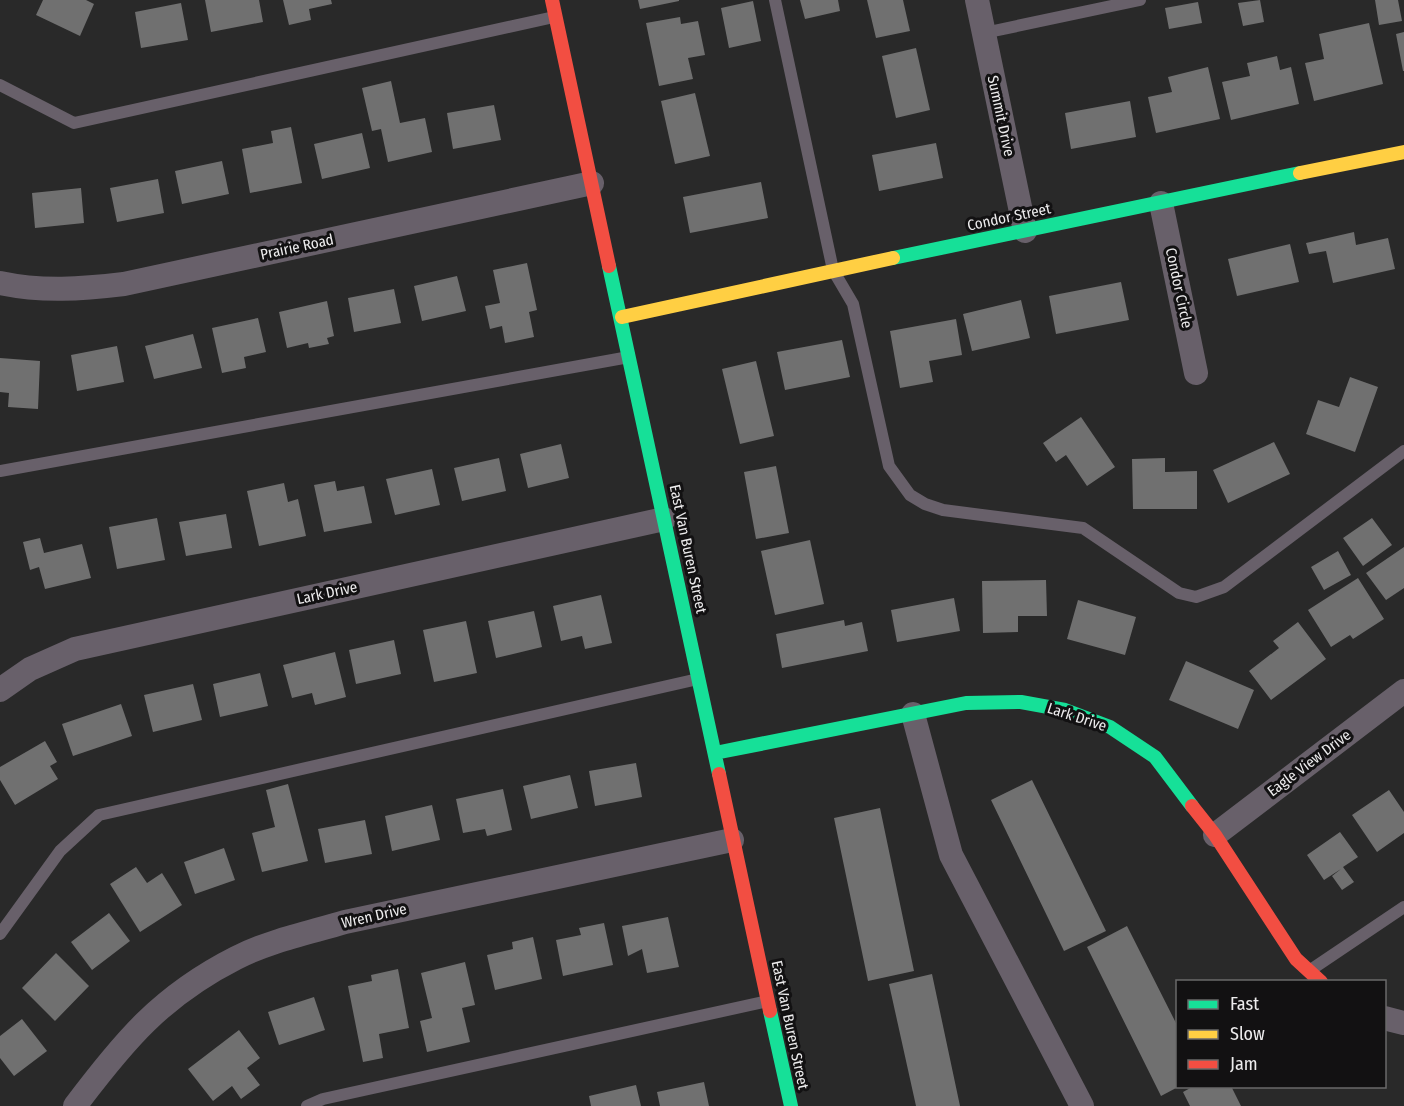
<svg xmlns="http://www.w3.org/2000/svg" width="1404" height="1106" viewBox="0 0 1404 1106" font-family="'Fira Sans Condensed',sans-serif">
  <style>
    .building { fill: #707070 }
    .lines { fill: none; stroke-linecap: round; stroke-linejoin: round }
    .lane { stroke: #68606a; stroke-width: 12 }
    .street { stroke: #68606a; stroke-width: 24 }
    .fast { stroke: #16e098; stroke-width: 14 }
    .slow { stroke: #ffcf43; stroke-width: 14 }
    .jam { stroke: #f24e42; stroke-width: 14 }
    .labels { text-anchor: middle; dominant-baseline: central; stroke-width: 6; stroke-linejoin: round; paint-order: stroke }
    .street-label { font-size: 15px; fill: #edeced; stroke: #121112 }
  </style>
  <rect width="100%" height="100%" fill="#292929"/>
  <!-- building -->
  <path class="building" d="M 43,0 L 86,0 L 94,4 L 80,36 L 36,15 Z
    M 205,0 L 259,0 L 263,22 L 211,32 Z
    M 283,0 L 331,0 L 332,4 L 309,9 L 311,20 L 289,25 Z
    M 638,0 L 679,0 L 679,1 L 640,9 Z
    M 800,0 L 838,0 L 840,11 L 805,19 Z
    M 867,0 L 903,0 L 910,31 L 876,38 Z
    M 1260,0 L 1264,22 L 1243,26 L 1238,3 Z
    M 1375,0 L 1398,0 L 1402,21 L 1379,25 Z
    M 753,1 L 761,41 L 729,48 L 721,8 Z
    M 1198,2 L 1202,23 L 1169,29 L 1165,8 Z
    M 181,3 L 188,40 L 141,48 L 135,12 Z
    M 680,17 L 681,24 L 698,21 L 705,55 L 688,58 L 693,79 L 659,86 L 646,23 Z
    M 1369,23 L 1383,84 L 1314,101 L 1305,63 L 1324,59 L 1319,34 Z
    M 1404,32 L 1404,71 L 1403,71 L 1396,34 Z
    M 916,48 L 930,110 L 896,118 L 882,56 Z
    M 1277,56 L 1280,70 L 1291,67 L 1299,104 L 1231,120 L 1222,82 L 1250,76 L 1247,63 Z
    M 1208,67 L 1220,119 L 1156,133 L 1148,97 L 1172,92 L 1168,77 Z
    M 391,81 L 400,123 L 425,118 L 432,152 L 388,162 L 381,129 L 372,131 L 362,88 Z
    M 695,93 L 710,156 L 675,164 L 661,101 Z
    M 1130,101 L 1136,137 L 1071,149 L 1065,113 Z
    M 494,105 L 501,140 L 453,149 L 447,113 Z
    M 291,127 L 302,183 L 250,193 L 242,149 L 273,143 L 271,131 Z
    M 362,133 L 370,168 L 322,179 L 314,144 Z
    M 936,143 L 943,178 L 879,191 L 872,155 Z
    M 222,161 L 229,194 L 182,204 L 175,171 Z
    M 158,179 L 164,213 L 117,222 L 110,188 Z
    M 761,182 L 768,218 L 690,233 L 683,197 Z
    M 81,188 L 84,223 L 35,228 L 32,193 Z
    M 1354,232 L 1356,245 L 1388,238 L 1395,269 L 1333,283 L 1326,251 L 1309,254 L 1306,243 Z
    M 1290,244 L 1299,282 L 1237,296 L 1228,259 Z
    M 527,263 L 537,310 L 529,312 L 534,337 L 505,343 L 502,326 L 490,329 L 485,306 L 500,303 L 493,270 Z
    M 457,276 L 466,311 L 422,321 L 414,286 Z
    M 1121,282 L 1129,320 L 1056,334 L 1049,296 Z
    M 394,289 L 401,323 L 354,332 L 348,298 Z
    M 1021,300 L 1030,338 L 972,351 L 963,314 Z
    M 327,301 L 334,336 L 327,338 L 329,344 L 309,348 L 308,343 L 287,348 L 279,312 Z
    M 258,318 L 266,352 L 244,357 L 246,368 L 222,373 L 212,328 Z
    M 956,319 L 962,355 L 929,361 L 933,382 L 900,388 L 890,331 Z
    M 193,334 L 202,368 L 154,379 L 145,346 Z
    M 842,340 L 850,377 L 785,390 L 777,352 Z
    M 117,346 L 124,382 L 77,391 L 71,355 Z
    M 0,358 L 40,361 L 38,409 L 8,407 L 9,393 L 0,392 Z
    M 756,361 L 774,436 L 740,444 L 722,369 Z
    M 1350,377 L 1378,387 L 1355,452 L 1306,434 L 1318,400 L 1339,407 Z
    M 1081,417 L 1115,467 L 1087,486 L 1066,455 L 1056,462 L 1043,443 Z
    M 1274,442 L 1290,474 L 1228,503 L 1213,470 Z
    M 561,444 L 569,478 L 528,488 L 520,454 Z
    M 499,458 L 506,491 L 462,501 L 454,468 Z
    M 1165,458 L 1165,472 L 1197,471 L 1197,509 L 1133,509 L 1132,459 Z
    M 776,466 L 789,533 L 756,539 L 744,472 Z
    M 432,469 L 440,505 L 395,515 L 386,479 Z
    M 335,481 L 337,491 L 364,486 L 372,523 L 324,532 L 314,485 Z
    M 284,483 L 288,502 L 298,499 L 306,536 L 259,546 L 247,491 Z
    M 226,514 L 232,548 L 186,556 L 179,522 Z
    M 157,518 L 165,560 L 117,569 L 109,527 Z
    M 1372,518 L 1392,545 L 1363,566 L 1343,538 Z
    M 40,538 L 44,553 L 82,544 L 91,578 L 45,589 L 39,567 L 30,570 L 23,542 Z
    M 810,540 L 824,604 L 775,615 L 761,551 Z
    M 1404,547 L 1404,588 L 1386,600 L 1366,573 Z
    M 1338,551 L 1351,575 L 1324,590 L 1311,567 Z
    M 1358,578 L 1384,619 L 1353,639 L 1350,635 L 1331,647 L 1308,610 Z
    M 1046,580 L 1047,616 L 1018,616 L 1018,632 L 983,633 L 982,581 Z
    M 601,595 L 612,643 L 585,649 L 582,636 L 561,641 L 553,606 Z
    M 954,598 L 960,631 L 897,642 L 891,610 Z
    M 1078,600 L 1136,617 L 1125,655 L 1067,639 Z
    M 534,611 L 542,647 L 496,658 L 488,621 Z
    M 844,620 L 845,626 L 862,622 L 868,651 L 782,668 L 776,634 Z
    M 466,621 L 477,673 L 434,682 L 423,630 Z
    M 1298,622 L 1326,659 L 1271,700 L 1249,671 L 1279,648 L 1273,641 Z
    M 394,640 L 401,674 L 356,684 L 349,650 Z
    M 335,652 L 346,697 L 315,705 L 312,693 L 292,698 L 283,665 Z
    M 1186,661 L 1254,690 L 1238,729 L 1169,700 Z
    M 260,673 L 268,706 L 220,717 L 213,684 Z
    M 193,684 L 202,720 L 153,732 L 144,695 Z
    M 121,704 L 132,736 L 73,756 L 62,724 Z
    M 45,741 L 57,762 L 50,766 L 58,779 L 15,805 L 0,780 L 0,767 Z
    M 636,763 L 642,797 L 595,806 L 589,771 Z
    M 570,775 L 578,808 L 531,819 L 523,786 Z
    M 1032,780 L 1106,931 L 1064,951 L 991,800 Z
    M 288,784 L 308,861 L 262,872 L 252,833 L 275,827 L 266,790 Z
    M 503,789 L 512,830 L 487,836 L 485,829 L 463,833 L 456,799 Z
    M 1389,790 L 1404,812 L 1404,833 L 1377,852 L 1352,815 Z
    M 432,805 L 440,840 L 392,851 L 385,816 Z
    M 880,808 L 914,971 L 868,981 L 834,818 Z
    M 365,820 L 372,854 L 325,863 L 318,829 Z
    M 1340,832 L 1358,857 L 1343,867 L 1354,882 L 1342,890 L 1332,876 L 1341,869 L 1324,880 L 1307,855 Z
    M 224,848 L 235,880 L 195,894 L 184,862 Z
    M 136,867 L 147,883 L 162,873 L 182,905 L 140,932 L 110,884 Z
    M 109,913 L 130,941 L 92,970 L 71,942 Z
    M 668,917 L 679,967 L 647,973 L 642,949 L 628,956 L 622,926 Z
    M 604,923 L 613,965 L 563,976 L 556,940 L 581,935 L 579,928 Z
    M 1127,926 L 1178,1027 L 1178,1087 L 1161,1096 L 1087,947 Z
    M 533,937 L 542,979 L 495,990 L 487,955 L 513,949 L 512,942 Z
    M 56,953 L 89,986 L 55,1021 L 22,988 Z
    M 465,962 L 475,1005 L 462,1008 L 470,1042 L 427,1052 L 420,1021 L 432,1018 L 421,973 Z
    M 398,969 L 409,1028 L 379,1034 L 383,1058 L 363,1062 L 348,986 L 372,981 L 371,975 Z
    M 932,974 L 960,1106 L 916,1106 L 889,984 Z
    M 314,997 L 325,1030 L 279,1045 L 268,1012 Z
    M 22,1019 L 47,1051 L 14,1076 L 0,1058 L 0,1036 Z
    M 239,1030 L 260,1058 L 247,1068 L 260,1085 L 241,1099 L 232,1086 L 213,1101 L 188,1069 Z
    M 704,1082 L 709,1106 L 660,1106 L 657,1092 Z
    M 636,1085 L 641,1106 L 591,1106 L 589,1096 Z
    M 1194,1086 L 1231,1086 L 1241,1106 L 1190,1106 L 1183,1092 Z"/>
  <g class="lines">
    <!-- lane -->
    <path class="lane" d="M 775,0 L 833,270 L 853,304 L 889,466 L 910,495 L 925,504 L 943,510 L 1083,528 L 1179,593 L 1196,597 L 1224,587 L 1404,451
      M 984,33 L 1140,0
      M 0,85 L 74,123 L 554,17
      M 0,471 L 629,357
      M 0,934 L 60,851 L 99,815 L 698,679
      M 1309,971 L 1404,907
      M 307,1106 L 323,1099 L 768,1001"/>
    <!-- street -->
    <path class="street" d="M 977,0 L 1025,231
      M 1161,203 L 1196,373
      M 0,283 C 42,292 82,289 124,284 L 592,183
      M 0,690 L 30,669 L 75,649 L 664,519
      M 913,714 L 951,855 L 1082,1106
      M 1215,835 L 1404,691
      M 1384,1018 L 1404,1023
      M 75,1106 C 124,1041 161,996 236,958 C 269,941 308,933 345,922 L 732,840"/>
    <!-- fast -->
    <path class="fast" d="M 893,258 L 1300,173
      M 609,266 L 719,774
      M 715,753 L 966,703 L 1021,702 L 1065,710 L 1110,727 L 1155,757 L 1192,806
      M 770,1011 L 791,1106"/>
    <!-- slow -->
    <path class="slow" d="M 1300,173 L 1404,152
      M 622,317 L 893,258"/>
    <!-- jam -->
    <path class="jam" d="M 552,0 L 609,266
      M 719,774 L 770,1011
      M 1192,806 L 1215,835 L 1296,959 L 1321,982"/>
  </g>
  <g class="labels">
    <!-- street labels -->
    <g class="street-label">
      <text transform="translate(1001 116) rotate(78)">Summit Drive</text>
      <text transform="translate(1009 217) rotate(-12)">Condor Street</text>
      <text transform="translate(297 247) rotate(-12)">Prairie Road</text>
      <text transform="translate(1179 288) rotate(78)">Condor Circle</text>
      <text transform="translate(688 549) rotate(78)">East Van Buren Street</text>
      <text transform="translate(327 593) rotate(-12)">Lark Drive</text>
      <text transform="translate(1077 717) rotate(18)">Lark Drive</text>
      <text transform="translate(1309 763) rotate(-37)">Eagle View Drive</text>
      <text transform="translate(374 916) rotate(-13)">Wren Drive</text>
      <text transform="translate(790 1025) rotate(78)">East Van Buren Street</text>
    </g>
  </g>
  <!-- legend -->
  <rect x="1176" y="980" width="210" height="108" fill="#121112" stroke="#6a696a" stroke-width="1.5"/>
  <rect x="1188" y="1000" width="30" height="9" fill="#16e098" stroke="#6a696a" stroke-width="1.5"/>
  <text x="1230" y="1010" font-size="18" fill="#edeced">Fast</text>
  <rect x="1188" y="1030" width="30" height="9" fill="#ffcf43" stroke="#6a696a" stroke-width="1.5"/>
  <text x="1230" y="1040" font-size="18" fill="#edeced">Slow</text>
  <rect x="1188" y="1060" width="30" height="9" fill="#f24e42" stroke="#6a696a" stroke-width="1.5"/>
  <text x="1230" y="1070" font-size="18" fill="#edeced">Jam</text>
</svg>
